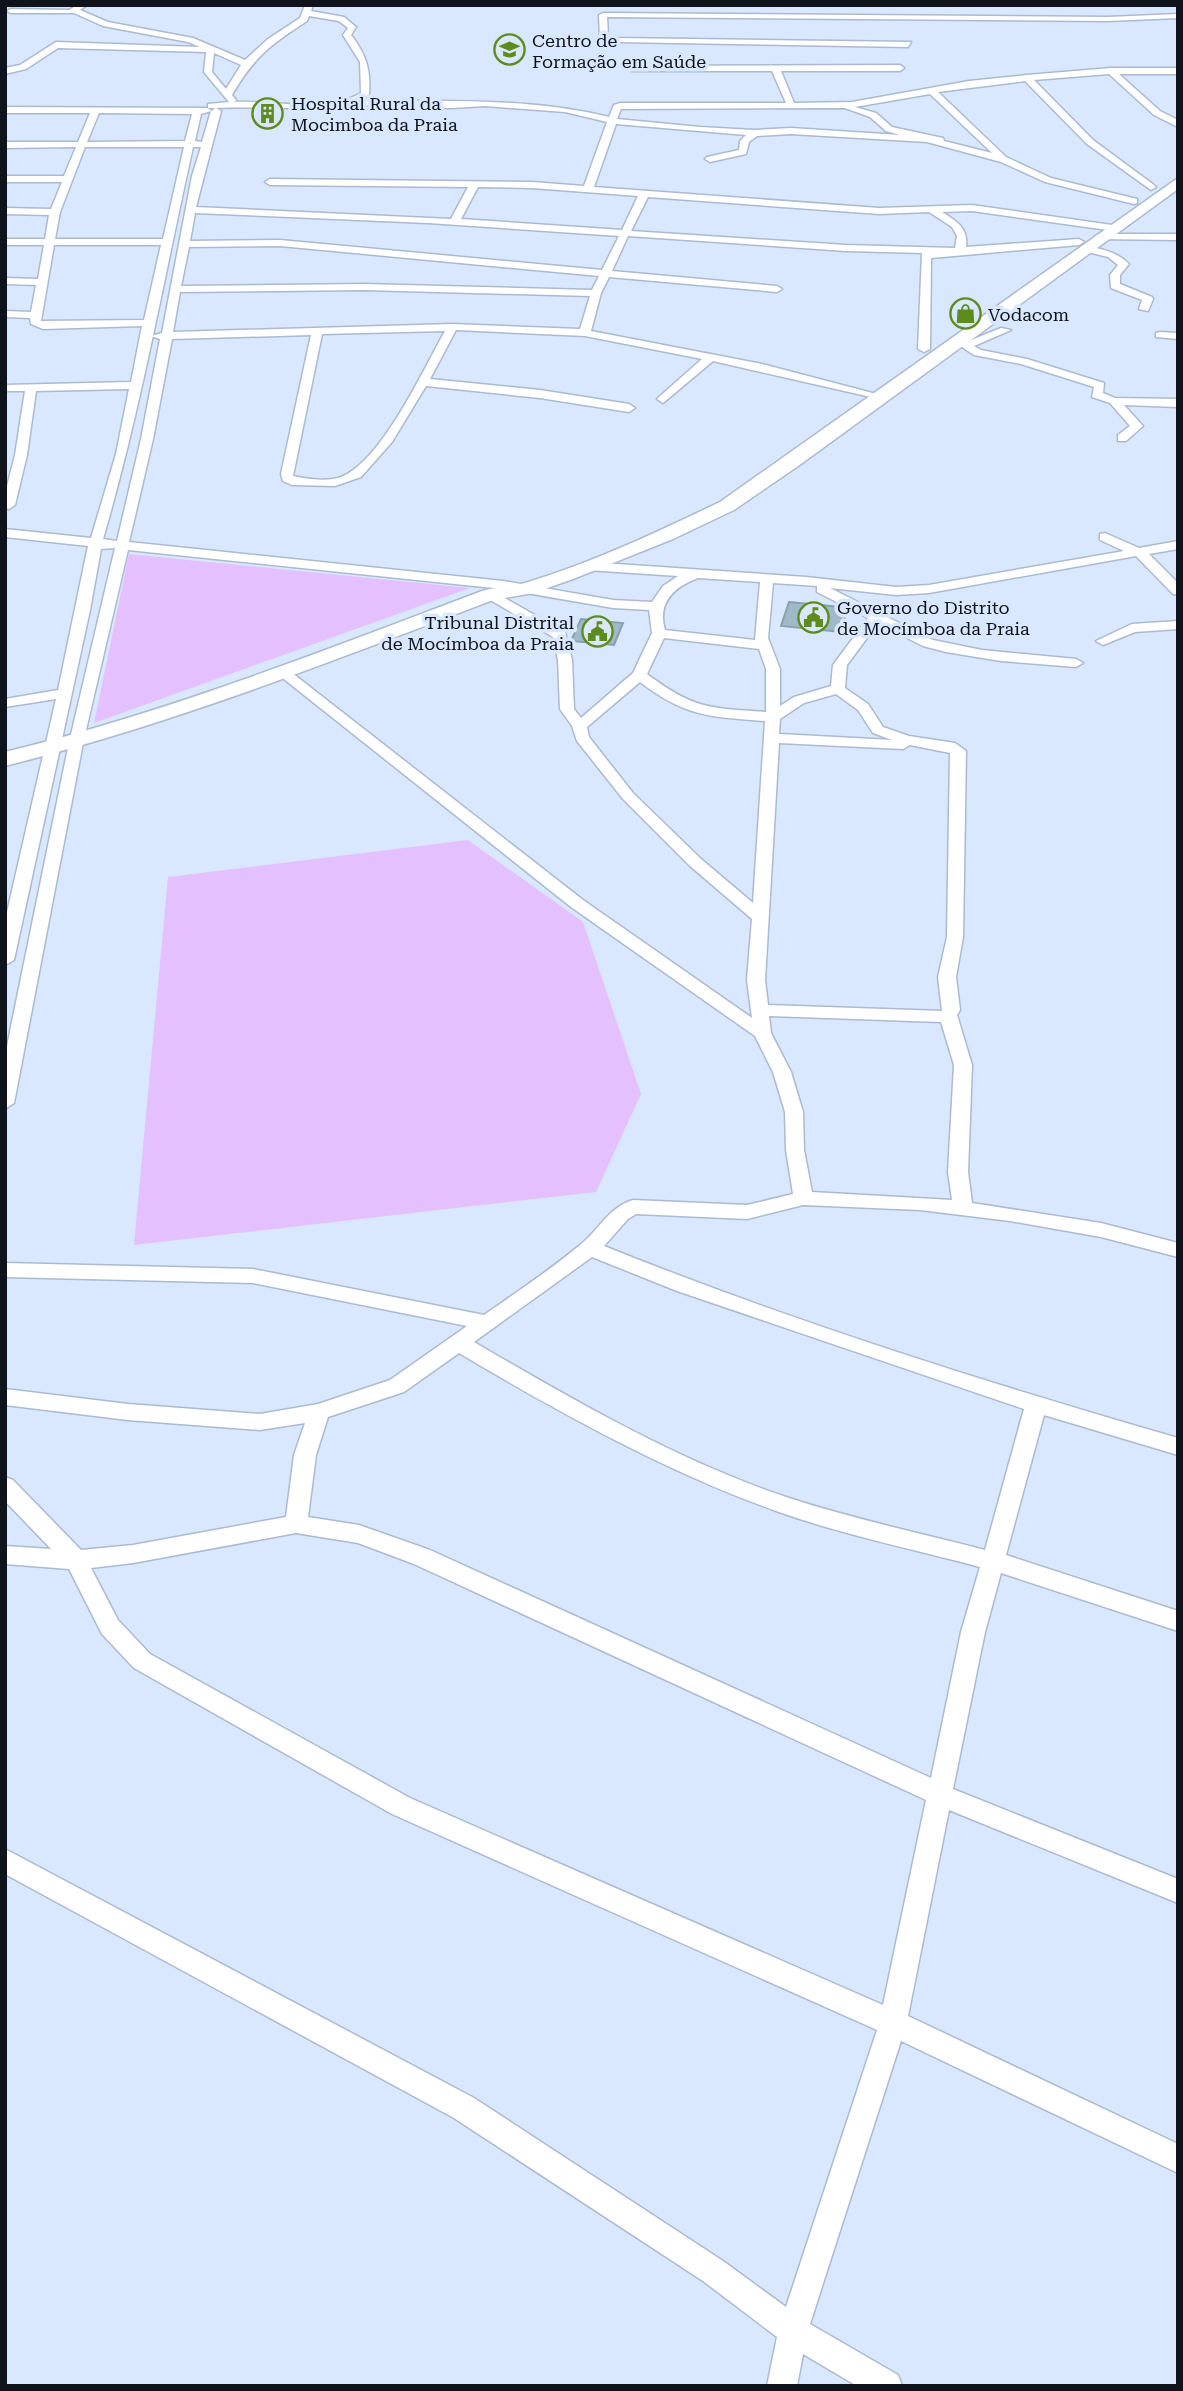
<svg xmlns="http://www.w3.org/2000/svg" width="1183" height="2391" viewBox="0 0 1183 2391" font-family="'Roboto Serif',serif">
  <style>
    .green { fill: #e5c0fe }
    .building { fill: #a0b9c8; stroke: #88a1af; stroke-width: 2 }
    .lines { fill: none; stroke-linecap: round; stroke-linejoin: round }
    .street-casing { stroke: #acbad0; stroke-width: 3 }
    .secondary-casing { stroke: #acbad0; stroke-width: 3 }
    .street { fill: #fff; fill-rule: evenodd }
    .secondary { fill: #fff; fill-rule: evenodd }
    .labels { text-anchor: middle; dominant-baseline: central; stroke-width: 7; stroke-linejoin: round; paint-order: stroke }
    .far-poi-label { font-size: 18px; fill: #0f141c; stroke: #d9e7ff; text-anchor: start }
  </style>
  <rect width="100%" height="100%" fill="#d9e7ff"/>
  <!-- green -->
  <path class="green" d="M 129,554 L 470,588 L 94,723 Z
    M 468,840 L 583,922 L 641,1094 L 596,1192 L 134,1245 L 168,877 Z"/>
  <!-- building -->
  <path class="building" d="M 789,602 L 841,607 L 847,610 L 841,632 L 781,626 Z
    M 581,619 L 623,623 L 614,645 L 571,641 Z"/>
  <g class="lines">
    <defs>
      <path id="street" d="M 77,5 L 87,5 L 80,10 L 108,22 L 193,38 L 245,60 L 268,39 L 300,18 L 305,5 L 313,5 L 311,11 L 344,17 L 356,27 L 351,35 C 366,54 371,70 369,94 L 362,100 C 446,102 527,97 609,117 L 614,105 L 620,103 L 786,103 L 772,71 L 632,71 L 635,66 L 900,65 L 904,68 L 900,71 L 781,71 L 794,103 L 852,102 L 969,81 L 1027,75 L 1111,68 L 1178,68 L 1178,74 L 1119,74 L 1160,111 L 1178,120 L 1178,127 L 1154,115 L 1109,74 L 1034,80 L 1093,140 L 1154,185 L 1156,187 L 1151,190 L 1087,144 L 1025,81 L 938,92 L 1006,157 L 1051,178 L 1137,199 L 1137,203 L 1134,204 L 1045,182 L 1001,162 L 927,142 L 791,134 L 757,136 L 749,142 L 746,154 L 710,162 L 705,159 L 707,157 L 739,150 L 740,141 L 746,135 L 616,124 L 594,187 L 879,208 L 972,205 L 1119,226 L 1119,230 L 1115,231 L 972,211 L 942,212 C 958,222 968,228 966,247 L 1079,239 L 1084,242 L 1079,245 L 931,258 L 930,349 L 924,352 L 918,349 L 922,253 L 846,251 L 628,236 L 612,271 L 777,286 L 782,289 L 777,292 L 609,277 L 601,293 L 591,331 L 762,364 L 884,396 L 884,400 L 713,361 L 663,403 L 657,399 L 659,397 L 702,359 L 585,336 L 456,330 L 430,379 L 540,390 L 629,404 L 635,408 L 629,412 L 540,398 L 426,386 L 392,442 L 361,477 L 335,486 L 292,485 L 283,481 L 281,474 L 311,335 L 172,339 L 153,439 L 129,542 L 503,581 L 613,600 L 652,602 L 663,586 L 678,576 L 587,570 L 580,566 L 587,562 L 806,577 L 896,587 L 929,585 L 1124,551 L 1100,540 L 1100,534 L 1105,533 L 1139,548 L 1178,541 L 1178,549 L 1149,554 L 1178,583 L 1178,595 L 1173,594 L 1136,556 L 929,593 L 896,595 L 830,588 L 933,640 L 982,650 L 1076,659 L 1083,663 L 1076,667 L 1001,661 L 946,652 L 923,646 L 878,623 L 847,665 L 845,688 L 868,704 L 883,727 L 909,736 L 955,743 L 966,751 L 963,937 L 956,977 L 960,1010 L 957,1015 L 972,1065 L 968,1172 L 972,1203 L 1101,1223 L 1178,1243 L 1178,1257 L 1101,1237 L 1010,1221 L 920,1210 L 803,1205 L 747,1219 L 636,1214 L 628,1219 L 604,1246 C 791,1321 984,1382 1178,1438 L 1178,1455 L 1044,1415 L 1006,1555 L 1178,1611 L 1178,1631 L 1001,1573 L 985,1632 L 953,1789 L 1178,1879 L 1178,1903 L 949,1810 L 908,2016 L 1178,2144 L 1178,2173 L 901,2041 L 810,2324 L 898,2375 L 902,2386 L 857,2386 L 803,2354 L 797,2386 L 767,2386 L 777,2337 L 703,2281 L 454,2118 L 5,1874 L 5,1849 L 474,2098 L 723,2261 L 786,2307 L 877,2030 L 392,1814 L 134,1668 L 102,1634 L 69,1569 L 5,1564 L 5,1546 L 51,1549 L 5,1501 L 5,1477 L 13,1480 L 81,1550 L 133,1545 L 286,1517 L 294,1455 L 305,1423 L 260,1430 L 128,1420 L 5,1405 L 5,1389 L 128,1404 L 260,1414 L 318,1404 L 390,1380 L 467,1326 L 253,1283 L 5,1277 L 5,1263 L 253,1269 L 484,1315 C 517,1292 550,1270 580,1245 C 599,1230 609,1207 633,1200 L 747,1205 L 793,1194 L 786,1150 L 785,1112 L 773,1072 L 755,1036 L 571,907 L 275,672 L 277,669 L 287,669 L 583,900 L 752,1018 L 747,980 L 752,919 L 689,865 L 623,799 L 577,741 L 572,726 L 560,709 L 558,660 L 553,637 L 482,595 L 484,592 L 494,592 L 565,632 L 572,660 L 574,709 L 581,718 L 633,673 L 652,633 L 649,610 L 613,608 L 503,589 L 128,550 L 83,743 L 14,1103 L 5,1109 L 5,1056 L 69,743 L 115,548 L 101,549 L 90,610 L 14,960 L 5,965 L 5,921 L 56,699 L 5,707 L 5,699 L 58,690 L 88,546 L 5,537 L 5,529 L 91,538 L 116,454 L 129,389 L 36,391 L 27,455 L 15,505 L 9,509 L 5,508 L 5,494 L 15,455 L 25,391 L 5,391 L 5,385 L 131,382 L 142,326 L 43,329 L 31,324 L 30,318 L 5,317 L 5,311 L 31,312 L 36,285 L 5,284 L 5,278 L 38,279 L 44,245 L 5,245 L 5,239 L 45,239 L 49,215 L 5,214 L 5,208 L 51,209 L 62,182 L 5,182 L 5,176 L 64,176 L 76,147 L 5,148 L 5,142 L 78,142 L 90,113 L 5,113 L 5,107 L 207,108 L 212,111 L 215,108 L 208,108 L 208,104 L 229,102 L 204,72 L 206,52 L 58,48 L 26,69 L 5,74 L 5,68 L 20,65 L 56,42 L 200,47 L 188,42 L 103,26 L 74,13 L 11,13 L 7,11 L 11,9 L 69,10 ZM 309,16 L 339,21 L 348,28 L 343,35 L 360,62 L 361,93 C 324,114 275,100 235,102 L 236,100 L 232,95 C 255,56 270,45 307,21 ZM 214,53 L 241,65 L 226,89 L 212,72 ZM 930,94 L 992,153 L 944,141 L 943,138 L 892,127 L 876,113 L 855,107 ZM 351,105 L 452,108 L 485,106 L 565,112 L 607,122 L 584,186 L 532,182 L 270,179 L 265,182 L 270,185 L 468,187 L 451,219 L 196,207 L 221,111 L 216,108 C 262,106 306,111 351,105 ZM 845,108 L 870,117 L 886,131 L 900,135 L 791,128 L 754,130 L 700,127 L 617,119 L 621,109 ZM 211,111 L 202,142 L 195,141 L 201,114 ZM 99,113 L 192,114 L 185,141 L 87,142 ZM 85,147 L 184,147 L 163,239 L 55,239 L 60,212 ZM 193,147 L 201,147 L 192,176 L 162,333 L 151,336 L 160,339 L 141,439 L 117,541 L 103,539 C 141,409 164,277 193,147 ZM 478,187 L 532,188 L 638,196 L 622,230 L 461,219 ZM 648,197 L 879,214 L 929,212 L 952,227 L 957,236 L 955,248 L 846,245 L 631,231 ZM 195,213 L 428,223 L 619,236 L 602,270 L 280,240 L 190,241 ZM 54,245 L 161,245 L 144,320 L 41,321 ZM 280,246 L 599,276 L 592,290 L 364,284 L 181,286 L 189,247 ZM 364,290 L 590,296 L 580,329 L 452,324 L 173,332 L 180,292 ZM 445,331 C 424,368 382,461 341,477 C 328,482 306,479 293,476 L 322,334 ZM 698,578 L 760,582 L 755,640 L 665,630 C 657,602 674,587 698,578 ZM 773,583 L 817,586 L 817,592 L 868,618 L 833,665 L 831,686 L 794,697 L 780,706 L 780,669 L 768,638 ZM 664,638 L 759,649 L 766,669 L 766,712 C 708,708 694,709 647,674 ZM 640,682 C 686,717 710,717 765,721 L 753,903 L 701,859 L 633,793 L 589,737 L 587,727 ZM 836,694 L 858,710 L 873,733 L 892,740 L 779,734 L 780,719 L 804,703 ZM 779,743 L 903,749 L 910,745 L 950,753 L 947,937 L 938,977 L 942,1011 L 768,1005 L 765,980 ZM 769,1016 L 941,1022 L 954,1065 L 948,1172 L 952,1200 L 812,1192 L 804,1150 L 803,1112 L 791,1072 L 771,1033 ZM 592,1257 L 677,1291 L 1024,1409 L 985,1550 C 920,1533 853,1519 789,1498 C 678,1461 575,1401 474,1342 ZM 459,1353 C 562,1414 667,1472 779,1512 C 844,1535 913,1549 980,1567 L 961,1632 L 931,1778 L 430,1550 L 359,1525 L 308,1517 L 316,1455 L 328,1417 L 404,1392 ZM 296,1533 L 358,1543 L 414,1564 L 926,1800 L 883,2005 L 410,1798 L 150,1654 L 118,1620 L 91,1568 L 133,1563 Z
        M 603,13 L 1108,17 L 1178,14 L 1178,18 L 1108,21 L 607,17 L 608,36 L 616,38 L 911,42 L 908,47 L 616,42 L 600,37 L 599,15 Z
        M 1099,234 L 1178,234 L 1178,240 L 1095,239 L 1094,237 Z
        M 1088,246 C 1104,250 1117,252 1129,264 L 1120,275 L 1120,284 L 1152,297 L 1153,299 L 1148,311 L 1139,309 L 1142,300 L 1111,288 L 1110,275 L 1118,265 L 1108,257 L 1084,251 L 1084,247 Z
        M 1001,328 L 1011,330 L 974,346 L 981,350 L 1027,359 L 1104,383 L 1103,393 L 1115,398 L 1178,399 L 1178,407 L 1124,405 L 1143,426 L 1126,441 L 1118,441 L 1118,435 L 1130,426 L 1110,403 L 1092,397 L 1094,387 L 1021,364 L 974,355 L 959,345 Z
        M 1160,332 L 1178,333 L 1178,339 L 1156,337 L 1156,333 Z
        M 1178,621 L 1178,629 L 1135,632 L 1103,645 L 1096,641 L 1132,624 Z"/>
      <path id="secondary" d="M 1178,178 L 1178,189 L 801,464 L 734,510 L 673,539 L 573,579 L 533,593 L 493,600 C 332,661 173,724 5,766 L 5,752 C 169,712 325,650 482,591 C 496,587 511,587 525,583 C 592,563 657,532 720,502 Z"/>
    </defs>
    <!-- street casing -->
    <use href="#street" class="street-casing"/>
    <!-- secondary casing -->
    <use href="#secondary" class="secondary-casing"/>
    <!-- street -->
    <use href="#street" class="street"/>
    <!-- secondary -->
    <use href="#secondary" class="secondary"/>
  </g>
  <!-- icons -->
  <defs>
    <symbol id="university-ring" viewBox="-11 -11 22 22"><circle r="9.5" fill="#d9e7ff" stroke="#5e8b1e" stroke-width="1.5"/><path d="M0-5L7-2L0 1L-7-2ZM-4 1L0 2.5L4 1V4Q0 6-4 4Z" fill="#5e8b1e"/></symbol>
    <symbol id="building-ring" viewBox="-11 -11 22 22"><circle r="9.5" fill="#d9e7ff" stroke="#5e8b1e" stroke-width="1.5"/><path d="M-4-6H4V6H1V3H-1V6H-4ZM-2.5-4.3h1.7v1.8h-1.7ZM.8-4.3h1.7v1.8H.8ZM-2.5-1h1.7V.8h-1.7ZM.8-1h1.7V.8H.8Z" fill="#5e8b1e"/></symbol>
    <symbol id="shop-ring" viewBox="-11 -11 22 22"><circle r="9.5" fill="#d9e7ff" stroke="#5e8b1e" stroke-width="1.5"/><path d="M-5-2.5h2.3a2.7 3.5 0 0 1 5.4 0H5L5.5 6h-11ZM-1.5-2.5h3a1.5 2.3 0 0 0-3 0Z" fill="#5e8b1e"/></symbol>
    <symbol id="civic-ring" viewBox="-11 -11 22 22"><circle r="9.5" fill="#d9e7ff" stroke="#5e8b1e" stroke-width="1.5"/><path d="M-.6-6.5H3V-4.5H.6V-3L4-1V1h2V6H-6V1h2V-1L-.6-3ZM-1.2 2.5V6h2.4V2.5Z" fill="#5e8b1e"/></symbol>
  </defs>
  <g fill-rule="evenodd">
    <use href="#university-ring" x="492" y="32" width="35" height="35"/>
    <use href="#building-ring" x="250" y="96" width="35" height="35"/>
    <use href="#shop-ring" x="948" y="296" width="35" height="35"/>
    <use href="#civic-ring" x="796" y="600" width="35" height="35"/>
    <use href="#civic-ring" x="580" y="614" width="35" height="35"/>
  </g>
  <g class="labels">
    <!-- far-poi labels -->
    <g class="far-poi-label">
      <text x="532" y="40">Centro de<tspan x="532" dy="21">Formação em Saúde</tspan></text>
      <text x="291" y="103">Hospital Rural da<tspan x="291" dy="21">Mocimboa da Praia</tspan></text>
      <text x="988" y="314">Vodacom</text>
      <text x="837" y="607">Governo do Distrito<tspan x="837" dy="21">de Mocímboa da Praia</tspan></text>
      <text x="574" y="622" text-anchor="end">Tribunal Distrital<tspan x="574" dy="21">de Mocímboa da Praia</tspan></text>
    </g>
  </g>
  <!-- border -->
  <rect width="1183" height="2391" fill="none" stroke="#0f141c" stroke-width="14"/>
</svg>
